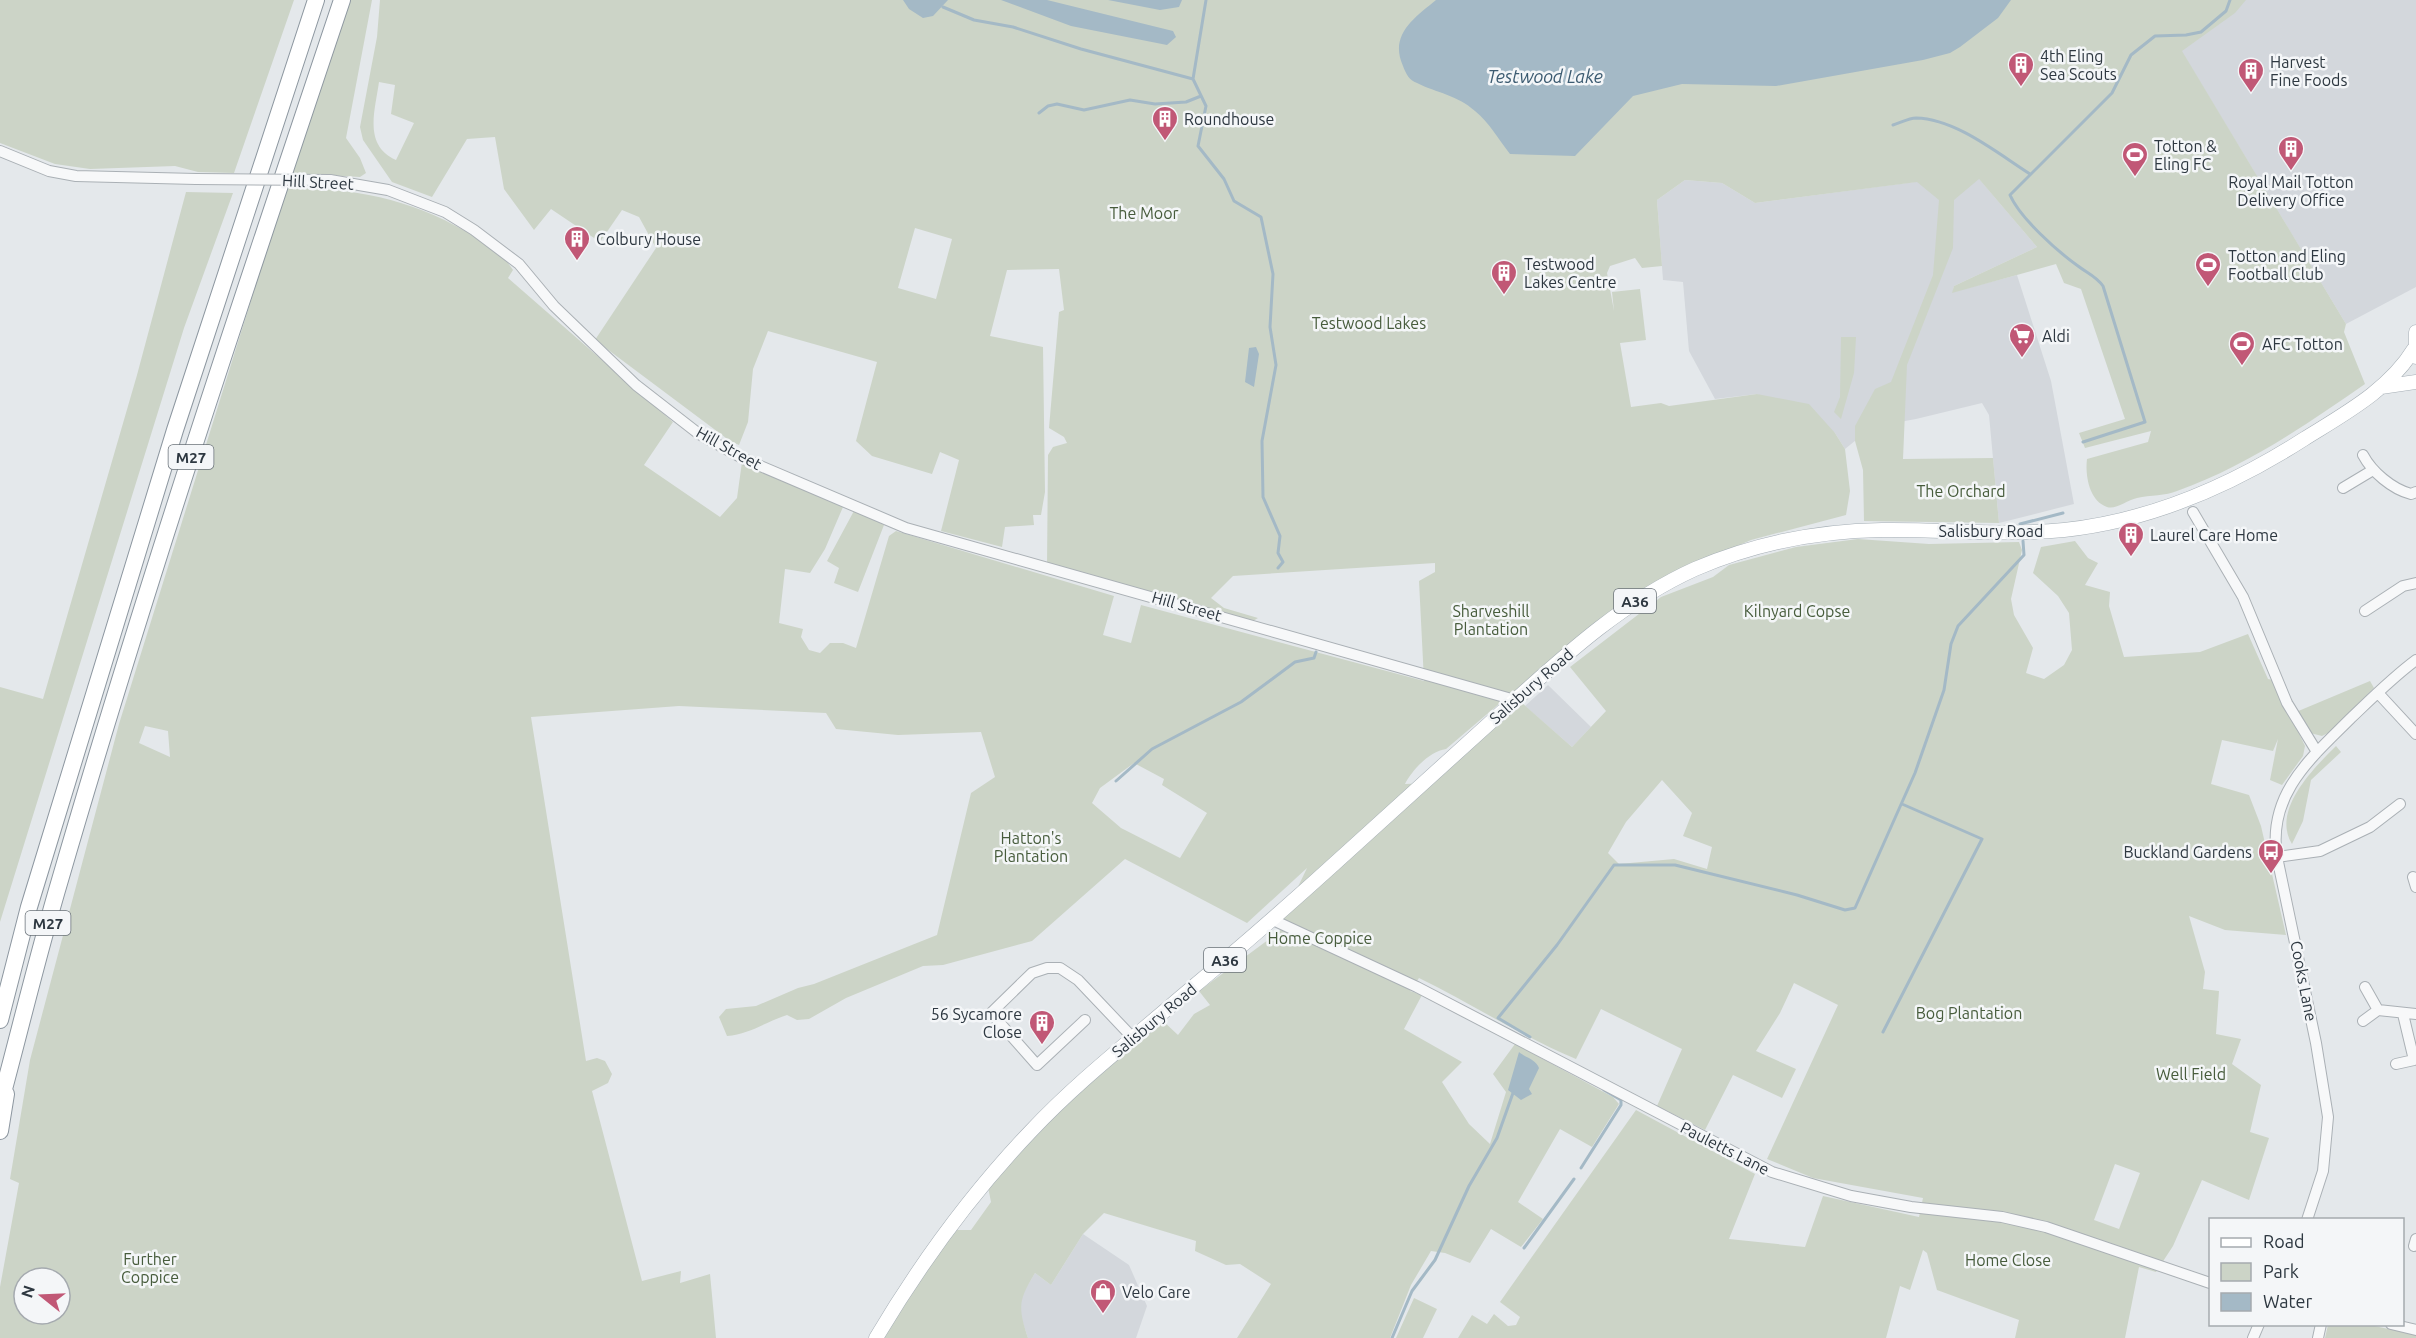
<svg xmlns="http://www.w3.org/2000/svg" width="2416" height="1338" viewBox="0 0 2416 1338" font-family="Ubuntu,sans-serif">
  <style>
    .built { fill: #d3d7dc }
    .green { fill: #ccd4c7; fill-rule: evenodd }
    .water { fill: #a4b9c6 }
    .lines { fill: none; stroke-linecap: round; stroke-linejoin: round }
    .stream { stroke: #a4b9c6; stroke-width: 3 }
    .minor-casing { stroke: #aab0b5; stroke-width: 12 }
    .major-casing { stroke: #a5aeb5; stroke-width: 15 }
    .highway-casing { stroke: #8d97a0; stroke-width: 18 }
    .minor { stroke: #f7f8f9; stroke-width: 10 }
    .major { stroke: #fff; stroke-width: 14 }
    .highway { stroke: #fff; stroke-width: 16 }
    .minor-bridge-casing { stroke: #aab0b5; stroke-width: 12; stroke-linecap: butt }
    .minor-bridge { stroke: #f7f8f9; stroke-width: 10 }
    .labels { text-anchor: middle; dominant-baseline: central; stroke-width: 5; stroke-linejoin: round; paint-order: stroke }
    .shield { fill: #f4f6f8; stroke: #697178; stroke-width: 1.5 }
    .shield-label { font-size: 15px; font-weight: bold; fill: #2e3841 }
    .poi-label { font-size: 16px; fill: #2e3841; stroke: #f4f6f8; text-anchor: start }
    .street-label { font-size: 16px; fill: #2e3841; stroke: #f4f6f8 }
    .park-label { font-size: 16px; fill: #475c3c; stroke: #f4f6f8 }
    .water-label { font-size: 18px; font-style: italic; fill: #3c5b71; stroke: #f4f6f8 }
  </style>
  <rect width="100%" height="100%" fill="#e4e8eb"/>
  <!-- built -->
  <path class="built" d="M 2228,0 L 2416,0 L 2416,287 L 2346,324 L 2173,37 Z
    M 1975,174 L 2037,247 L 1954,286 L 1953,292 L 2017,275 L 2051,381 L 2074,504 L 1999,523 L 1989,415 L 1982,403 L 1916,419 L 1872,427 L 1845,449 L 1835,433 L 1757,394 L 1715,399 L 1689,351 L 1683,282 L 1663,280 L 1657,200 L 1685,180 L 1722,183 L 1755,203 Z
    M 1548,685 L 1591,727 L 1572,747 L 1525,706 Z
    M 1083,1234 L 1129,1265 L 1147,1306 L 1136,1338 L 1028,1338 L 1020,1314 L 1020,1298 L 1035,1273 L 1051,1285 Z"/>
  <!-- green -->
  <path class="green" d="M 0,0 L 294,0 L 234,173 L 198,172 L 175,166 L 90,169 L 55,164 L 0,143 Z
    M 351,0 L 372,0 L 346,138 L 360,158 L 366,173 L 360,177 L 289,173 Z
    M 380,0 L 2246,0 L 2235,13 L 2182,51 L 2346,324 L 2344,332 L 2365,384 C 2306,425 2245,467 2177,491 C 2166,496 2150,495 2137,498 C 2127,500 2116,510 2107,507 C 2089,501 2085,475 2087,459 L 2148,442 L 2151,431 L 2085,448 L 2079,433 L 2125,419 L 2081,289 L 2064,283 L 2056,264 L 1952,293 L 1954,286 L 2037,247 L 1979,179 L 1954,200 L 1953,248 L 1907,365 L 1903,459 L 1993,458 L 1999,523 L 1864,521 L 1863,470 L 1855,441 L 1855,426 L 1875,389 L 1891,382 L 1933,275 L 1939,200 L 1917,182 L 1755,203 L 1722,183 L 1685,180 L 1657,200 L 1662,266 L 1642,268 L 1635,258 L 1610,266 L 1607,273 L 1614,311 L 1612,292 L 1640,289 L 1646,340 L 1620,343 L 1631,407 L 1661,403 L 1669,406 L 1757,394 L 1809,404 L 1835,433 L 1845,449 L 1850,491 L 1846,515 L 1751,540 L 1655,582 L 1513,692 L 1446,749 C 1430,751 1412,770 1405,784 L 1430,783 L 1521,702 L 1572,747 L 1606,711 L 1570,667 L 1661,597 L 1713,577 L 1729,565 L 1796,547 L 1858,539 L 1929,544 L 2019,542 L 2022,550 L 2011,599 L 2014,615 L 2033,648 L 2026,673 L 2044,679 L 2064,665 L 2072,650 L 2069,613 L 2058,596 L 2033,573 L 2041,547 L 2075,541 L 2088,558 L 2098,563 L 2085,585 L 2110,592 L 2109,606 L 2124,657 L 2200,652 L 2248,634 L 2268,679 L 2273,680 L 2305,746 L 2303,756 L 2282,785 L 2270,780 L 2278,739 L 2273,751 L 2222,740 L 2211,784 L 2249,795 L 2261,826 L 2286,935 L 2225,930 L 2189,916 L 2205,972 L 2203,989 L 2219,991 L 2216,1034 L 2241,1039 L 2232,1064 L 2261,1085 L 2250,1132 L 2269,1138 L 2249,1200 L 2202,1180 L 2173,1246 L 2156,1272 L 2139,1267 L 2125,1338 L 2015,1338 L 2019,1320 L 1937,1290 L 1927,1253 L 1923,1250 L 1910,1290 L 1900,1286 L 1886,1338 L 1458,1338 L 1472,1315 L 1487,1324 L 1494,1314 L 1508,1326 L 1516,1325 L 1520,1317 L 1500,1302 L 1636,1110 L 1755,1174 L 1729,1239 L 1805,1247 L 1823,1196 L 1919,1217 L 1923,1198 L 1813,1178 L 1767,1159 L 1838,1005 L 1794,983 L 1780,1013 L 1756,1051 L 1796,1069 L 1782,1098 L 1733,1075 L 1705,1130 L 1657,1106 L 1682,1049 L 1601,1009 L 1576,1059 C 1521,1036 1472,1004 1419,978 L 1410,991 L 1422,995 L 1404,1029 L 1462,1062 L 1442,1082 L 1469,1124 L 1490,1144 L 1506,1092 L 1493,1074 L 1515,1044 L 1613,1097 L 1619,1104 L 1592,1147 L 1560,1129 L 1518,1202 L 1543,1219 L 1521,1247 L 1491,1229 L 1470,1263 L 1445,1253 L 1431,1251 L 1411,1285 L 1390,1338 L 1237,1338 L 1271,1284 L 1240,1264 L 1226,1265 L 1195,1251 L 1196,1241 L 1104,1213 L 1083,1234 L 1051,1285 L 1035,1273 C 1018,1301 1018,1307 1028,1338 L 883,1338 L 953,1230 L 971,1230 L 991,1202 L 988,1187 L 1049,1119 L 1163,1021 L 1178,1035 L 1194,1014 L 1210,1005 L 1199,991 L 1280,931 L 1285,914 L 1307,868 L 1247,923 L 1125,859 L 1032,941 L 943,965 L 923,966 L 846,998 L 809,1019 L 797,1020 L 787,1015 C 765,1022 750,1034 727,1036 L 719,1017 L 726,1009 L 756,1006 L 798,988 L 814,984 L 937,935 L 971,793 L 995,777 L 981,732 L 898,735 L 836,729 L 826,713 L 679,706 L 531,717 L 586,1061 L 597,1058 L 605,1061 L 612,1074 L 608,1083 L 592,1091 L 642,1281 L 681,1271 L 680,1283 L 710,1274 L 716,1338 L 0,1338 L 0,1287 L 19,1183 L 10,1179 L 30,1060 L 119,724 L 286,188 C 354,188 408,198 467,232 C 485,242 502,253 513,270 L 508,278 L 673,422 L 644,465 L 720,517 L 737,498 L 742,462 L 843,507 L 825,549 L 810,573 L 785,569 L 779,623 L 803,629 L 801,637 L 809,650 L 820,653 L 830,643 L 843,643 L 856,648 L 889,536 L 896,531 L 1114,596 L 1103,635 L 1131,643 L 1141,605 L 1424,681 L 1419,581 L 1435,572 L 1435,563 L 1233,576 L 1211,598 L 1224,608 L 1258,618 L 1253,621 L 1047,567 L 1048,455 L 1053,447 L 1067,443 L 1064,437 L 1049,428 L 1059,312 L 1064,310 L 1059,269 L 1007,270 L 990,336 L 1043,347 L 1045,492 L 1041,515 L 1033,515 L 1034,525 L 1005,527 L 1002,547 L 941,531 L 959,460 L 940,452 L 932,474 L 872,456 L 856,441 L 877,362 L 768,331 L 753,369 L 748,422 L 739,445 L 730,441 L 595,340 L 656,248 L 639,217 L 622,210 L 600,242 L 551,209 L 534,230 L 504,189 L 495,137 L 467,139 L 432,197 L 392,182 L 363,140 L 360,127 L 377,37 ZM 379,82 L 395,85 L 391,114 L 414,123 L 396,160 C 363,145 375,111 379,82 ZM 915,228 L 952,239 L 936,299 L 898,288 ZM 145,726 L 168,731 L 170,757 L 139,743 ZM 1134,763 L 1164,779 L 1162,785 L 1207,813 L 1180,858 L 1121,828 L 1092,803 L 1100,788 ZM 1662,780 L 1692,813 L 1683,836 L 1712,847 L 1707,869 L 1674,859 L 1619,864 L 1608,853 L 1626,822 ZM 2115,1164 L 2140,1173 L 2119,1229 L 2094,1220 ZM 24,1278 L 60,1278 L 60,1314 L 24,1314 Z
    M 186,192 L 233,193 L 184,328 L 0,922 L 0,687 L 43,699 L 137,375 Z
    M 1841,337 L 1856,337 L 1854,373 L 1841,419 L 1834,412 L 1840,397 Z
    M 855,509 L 884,525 L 858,592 L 834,583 L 839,568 L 827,561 Z
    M 2370,681 L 2374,688 L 2330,732 L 2322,736 L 2310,733 L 2296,712 Z
    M 2336,746 L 2341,752 L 2311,780 L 2303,821 L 2292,844 C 2271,810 2314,768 2336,746 Z
    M 1414,1298 L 1437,1309 L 1423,1338 L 1396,1338 Z
    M 2328,1325 L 2370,1325 L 2416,1335 L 2416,1338 L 2325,1338 Z"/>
  <!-- water -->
  <path class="water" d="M 903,0 L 948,0 L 933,16 L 923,18 L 909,9 Z
    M 1001,0 L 1047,0 L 1173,31 L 1176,37 L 1167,45 L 1071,26 Z
    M 1108,0 L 1182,0 L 1179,7 L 1160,10 Z
    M 1436,0 L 2011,0 L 1998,18 L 1960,47 L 1950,53 L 1923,60 L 1776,86 L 1682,84 L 1633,96 L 1575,156 L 1510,154 C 1499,140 1489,122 1475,111 C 1457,95 1437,93 1417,83 C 1409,80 1406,74 1403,66 C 1389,35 1414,18 1436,0 Z
    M 1256,347 L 1259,354 L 1254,387 L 1245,382 L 1249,348 Z
    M 1519,1052 C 1524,1057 1536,1059 1539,1068 L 1529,1089 L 1532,1094 L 1521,1100 L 1508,1090 Z"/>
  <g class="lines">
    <!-- stream -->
    <path class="stream" d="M 943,7 L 974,20 L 1013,27 L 1081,49 L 1193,79 L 1206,106 L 1198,146 L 1224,179 L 1234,201 L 1261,217 L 1273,274 L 1270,327 L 1276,365 L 1262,441 L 1263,497 L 1280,536 L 1278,553 L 1283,562 L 1278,568
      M 1193,79 L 1206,0
      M 1039,113 L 1048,106 L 1057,104 L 1084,110 L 1130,100 L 1155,104 L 1186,102 L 1201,96
      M 1893,125 C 1900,123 1909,118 1916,118 C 1956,119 1997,153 2030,174
      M 2083,442 L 2145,422 L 2103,286 C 2096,276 2087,273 2078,266 C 2057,251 2020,218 2010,195 L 2112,93 L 2131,55 L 2155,36 L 2186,35 L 2201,32 L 2226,11 L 2230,0
      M 2020,524 L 2063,513
      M 1116,781 L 1152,749 L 1241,702 L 1295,662 L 1314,658 L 1316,652
      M 1883,1032 L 1982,839 L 1902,804
      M 1530,1037 L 1498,1018 L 1557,945 L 1614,865 L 1675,865 L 1797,895 L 1845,910 L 1855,908 L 1915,773 L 1944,690 L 1951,644 L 1958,626 L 2024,555 L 2023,541
      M 1581,1168 L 1621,1105 L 1621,1100 L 1604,1090
      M 1524,1248 L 1574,1179
      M 1392,1338 L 1412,1291 L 1435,1260 L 1469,1186 L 1497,1138 L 1513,1093"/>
    <defs>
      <path id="minor" d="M 0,151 L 49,171 L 76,176 L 196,179
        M 330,180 L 388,190 L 445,212 L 474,230 L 519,264 L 554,306 L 636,385 L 699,434 L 744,459 L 906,528 L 1515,700
        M 2363,455 C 2372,472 2392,489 2411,494 L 2416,492
        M 2343,488 L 2373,470
        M 2193,512 L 2243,597 L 2287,703 L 2317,752
        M 2365,611 L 2403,586 L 2416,583
        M 2378,693 L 2416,734
        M 2277,857 L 2320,851 L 2370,827 L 2400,804
        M 2413,877 L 2416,887
        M 1273,920 L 1417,987 L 1772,1172 L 1851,1196 L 1911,1207 L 2002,1217 L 2046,1227 L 2210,1283
        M 2365,987 L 2378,1010 L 2416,1014
        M 1085,1020 L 1037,1065 L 991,1013 L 1032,973 L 1047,968 L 1060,968 L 1078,980 L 1133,1038
        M 2363,1021 L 2378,1010
        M 2396,1064 L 2414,1060 L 2403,1014
        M 2307,1220 L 2323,1171 L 2328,1117 L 2316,1043 L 2277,857 C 2267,794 2311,758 2351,718 C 2372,698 2393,677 2416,660
        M 2414,1246 L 2416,1239
        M 2391,1324 L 2416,1330
        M 2253,1338 L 2259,1324
        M 2318,1338 L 2321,1324"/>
      <path id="major" d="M 2416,357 L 2416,332
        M 2381,387 L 2416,382
        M 876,1338 C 920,1264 971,1194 1031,1131 C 1077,1082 1130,1041 1181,997 C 1240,948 1297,898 1354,846 C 1404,801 1454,756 1503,711 C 1563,657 1622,602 1695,569 C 1755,543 1817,531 1882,530 C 1942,529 2003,536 2064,530 C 2149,521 2232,485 2304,439 C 2344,414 2389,390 2414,349"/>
      <path id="highway" d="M 0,1020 L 29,907 L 175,430 L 316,0
        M 0,1104 C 20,1030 38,954 60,880 C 146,584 244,292 342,0
        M 0,1131 L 6,1094"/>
    </defs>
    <!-- minor casing -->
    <use href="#minor" class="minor-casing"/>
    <!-- major casing -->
    <use href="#major" class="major-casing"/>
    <!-- highway casing -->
    <use href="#highway" class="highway-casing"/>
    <!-- minor -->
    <use href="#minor" class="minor"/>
    <!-- major -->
    <use href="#major" class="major"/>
    <!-- highway -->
    <use href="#highway" class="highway"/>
    <defs>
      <path id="minor-bridge" d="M 196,179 L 330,180"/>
    </defs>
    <!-- minor-bridge casing -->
    <use href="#minor-bridge" class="minor-bridge-casing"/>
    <!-- minor-bridge -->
    <use href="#minor-bridge" class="minor-bridge"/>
  </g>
  <!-- icons -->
  <defs>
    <symbol id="building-pin" viewBox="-11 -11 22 30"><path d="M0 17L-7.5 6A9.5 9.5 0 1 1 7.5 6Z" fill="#c15876" stroke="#f4f6f8"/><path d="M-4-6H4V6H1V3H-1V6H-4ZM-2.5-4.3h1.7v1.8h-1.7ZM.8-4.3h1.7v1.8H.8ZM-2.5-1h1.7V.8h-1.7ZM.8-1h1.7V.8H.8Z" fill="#fff"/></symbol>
    <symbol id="stadium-pin" viewBox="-11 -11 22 30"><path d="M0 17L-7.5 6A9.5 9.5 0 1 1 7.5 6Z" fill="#c15876" stroke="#f4f6f8"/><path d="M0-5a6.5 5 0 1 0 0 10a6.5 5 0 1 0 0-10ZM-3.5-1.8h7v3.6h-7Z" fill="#fff"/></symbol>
    <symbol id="supermarket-pin" viewBox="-11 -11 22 30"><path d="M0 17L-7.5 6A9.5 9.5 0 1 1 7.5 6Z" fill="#c15876" stroke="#f4f6f8"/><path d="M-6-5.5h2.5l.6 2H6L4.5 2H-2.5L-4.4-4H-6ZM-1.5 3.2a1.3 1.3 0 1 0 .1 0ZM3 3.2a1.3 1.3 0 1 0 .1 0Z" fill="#fff"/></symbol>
    <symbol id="bus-pin" viewBox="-11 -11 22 30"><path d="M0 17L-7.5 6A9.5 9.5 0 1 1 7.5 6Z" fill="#c15876" stroke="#f4f6f8"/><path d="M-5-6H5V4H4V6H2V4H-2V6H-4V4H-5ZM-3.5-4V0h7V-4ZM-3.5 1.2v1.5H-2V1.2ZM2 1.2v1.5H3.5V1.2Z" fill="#fff"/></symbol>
    <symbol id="shop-pin" viewBox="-11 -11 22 30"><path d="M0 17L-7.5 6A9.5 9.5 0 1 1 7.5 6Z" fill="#c15876" stroke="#f4f6f8"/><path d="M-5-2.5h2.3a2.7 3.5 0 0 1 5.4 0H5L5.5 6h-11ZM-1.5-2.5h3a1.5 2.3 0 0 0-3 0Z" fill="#fff"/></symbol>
  </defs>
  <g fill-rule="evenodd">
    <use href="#building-pin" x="2006" y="50" width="30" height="40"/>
    <use href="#building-pin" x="2236" y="56" width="30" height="40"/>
    <use href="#building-pin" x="1150" y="104" width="30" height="40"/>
    <use href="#building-pin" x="2276" y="134" width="30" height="40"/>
    <use href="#stadium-pin" x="2120" y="140" width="30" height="40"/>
    <use href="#building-pin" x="562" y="224" width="30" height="40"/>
    <use href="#stadium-pin" x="2193" y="250" width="30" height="40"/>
    <use href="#building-pin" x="1489" y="258" width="30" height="40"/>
    <use href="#supermarket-pin" x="2007" y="321" width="30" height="40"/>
    <use href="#stadium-pin" x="2227" y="329" width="30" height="40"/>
    <use href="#building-pin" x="2116" y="520" width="30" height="40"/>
    <use href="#bus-pin" x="2256" y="837" width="30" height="40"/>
    <use href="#building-pin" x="1027" y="1008" width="30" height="40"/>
    <use href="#shop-pin" x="1088" y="1277" width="30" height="40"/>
  </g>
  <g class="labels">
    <!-- shield labels -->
    <g class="shield">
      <rect x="168.5" y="445" width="45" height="24" rx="4.5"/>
      <rect x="1614" y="589" width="42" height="24" rx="4.5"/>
      <rect x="25.5" y="911" width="45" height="24" rx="4.5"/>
      <rect x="1204" y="948" width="42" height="24" rx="4.5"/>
    </g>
    <g class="shield-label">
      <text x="191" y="457">M27</text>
      <text x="1635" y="601">A36</text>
      <text x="48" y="923">M27</text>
      <text x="1225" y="960">A36</text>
    </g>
    <!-- poi labels -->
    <g class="poi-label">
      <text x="2040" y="56">4th Eling<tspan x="2040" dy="18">Sea Scouts</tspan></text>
      <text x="2270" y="62">Harvest<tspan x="2270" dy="18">Fine Foods</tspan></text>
      <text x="1184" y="119">Roundhouse</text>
      <text x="2154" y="146">Totton &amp;<tspan x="2154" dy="18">Eling FC</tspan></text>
      <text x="2291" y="182" text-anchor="middle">Royal Mail Totton<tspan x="2291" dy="18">Delivery Office</tspan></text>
      <text x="596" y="239">Colbury House</text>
      <text x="2228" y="256">Totton and Eling<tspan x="2228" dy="18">Football Club</tspan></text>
      <text x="1524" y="264">Testwood<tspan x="1524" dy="18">Lakes Centre</tspan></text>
      <text x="2042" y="336">Aldi</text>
      <text x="2262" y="344">AFC Totton</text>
      <text x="2150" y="535">Laurel Care Home</text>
      <text x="2252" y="852" text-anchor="end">Buckland Gardens</text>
      <text x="1022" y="1014" text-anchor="end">56 Sycamore<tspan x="1022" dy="18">Close</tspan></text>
      <text x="1122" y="1292">Velo Care</text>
    </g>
    <!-- street labels -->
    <g class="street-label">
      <text transform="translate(318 182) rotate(3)">Hill Street</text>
      <text transform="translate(729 448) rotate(29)">Hill Street</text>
      <text x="1991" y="531">Salisbury Road</text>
      <text transform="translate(1187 606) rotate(16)">Hill Street</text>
      <text transform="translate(1531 686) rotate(-41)">Salisbury Road</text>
      <text transform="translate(2304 981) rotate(79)">Cooks Lane</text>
      <text transform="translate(1154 1020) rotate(-40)">Salisbury Road</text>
      <text transform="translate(1725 1148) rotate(27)">Pauletts Lane</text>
    </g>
    <!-- park labels -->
    <g class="park-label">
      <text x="1144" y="213">The Moor</text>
      <text x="1369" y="323">Testwood Lakes</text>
      <text x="1961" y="491">The Orchard</text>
      <text x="1491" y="611">Sharveshill<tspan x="1491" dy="18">Plantation</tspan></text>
      <text x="1797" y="611">Kilnyard Copse</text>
      <text x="1031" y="838">Hatton's<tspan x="1031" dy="18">Plantation</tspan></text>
      <text x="1320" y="938">Home Coppice</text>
      <text x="1969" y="1013">Bog Plantation</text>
      <text x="2191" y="1074">Well Field</text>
      <text x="150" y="1259">Further<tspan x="150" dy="18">Coppice</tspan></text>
      <text x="2008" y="1260">Home Close</text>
    </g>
    <!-- water labels -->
    <g class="water-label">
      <text x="1545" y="76">Testwood Lake</text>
    </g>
  </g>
  <!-- legend -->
  <rect x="2209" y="1218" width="195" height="108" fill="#f4f6f8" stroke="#a5aaaf" stroke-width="1.5"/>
  <rect x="2221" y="1238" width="30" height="9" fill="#ffffff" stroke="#a5aaaf" stroke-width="1.5"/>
  <text x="2263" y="1248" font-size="18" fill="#2e3841">Road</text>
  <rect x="2221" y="1263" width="30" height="18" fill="#ccd4c7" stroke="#a5aaaf" stroke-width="1.5"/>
  <text x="2263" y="1278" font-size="18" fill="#2e3841">Park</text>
  <rect x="2221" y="1293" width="30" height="18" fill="#a4b9c6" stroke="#a5aaaf" stroke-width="1.5"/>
  <text x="2263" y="1308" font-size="18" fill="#2e3841">Water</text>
  <!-- north arrow -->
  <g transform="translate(42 1296) rotate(288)"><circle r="28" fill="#f4f6f8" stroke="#a5aaaf" stroke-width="1.5"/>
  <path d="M0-4.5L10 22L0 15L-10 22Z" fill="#c15876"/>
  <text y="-9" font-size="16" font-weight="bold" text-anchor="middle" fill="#2e3841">N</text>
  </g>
</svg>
